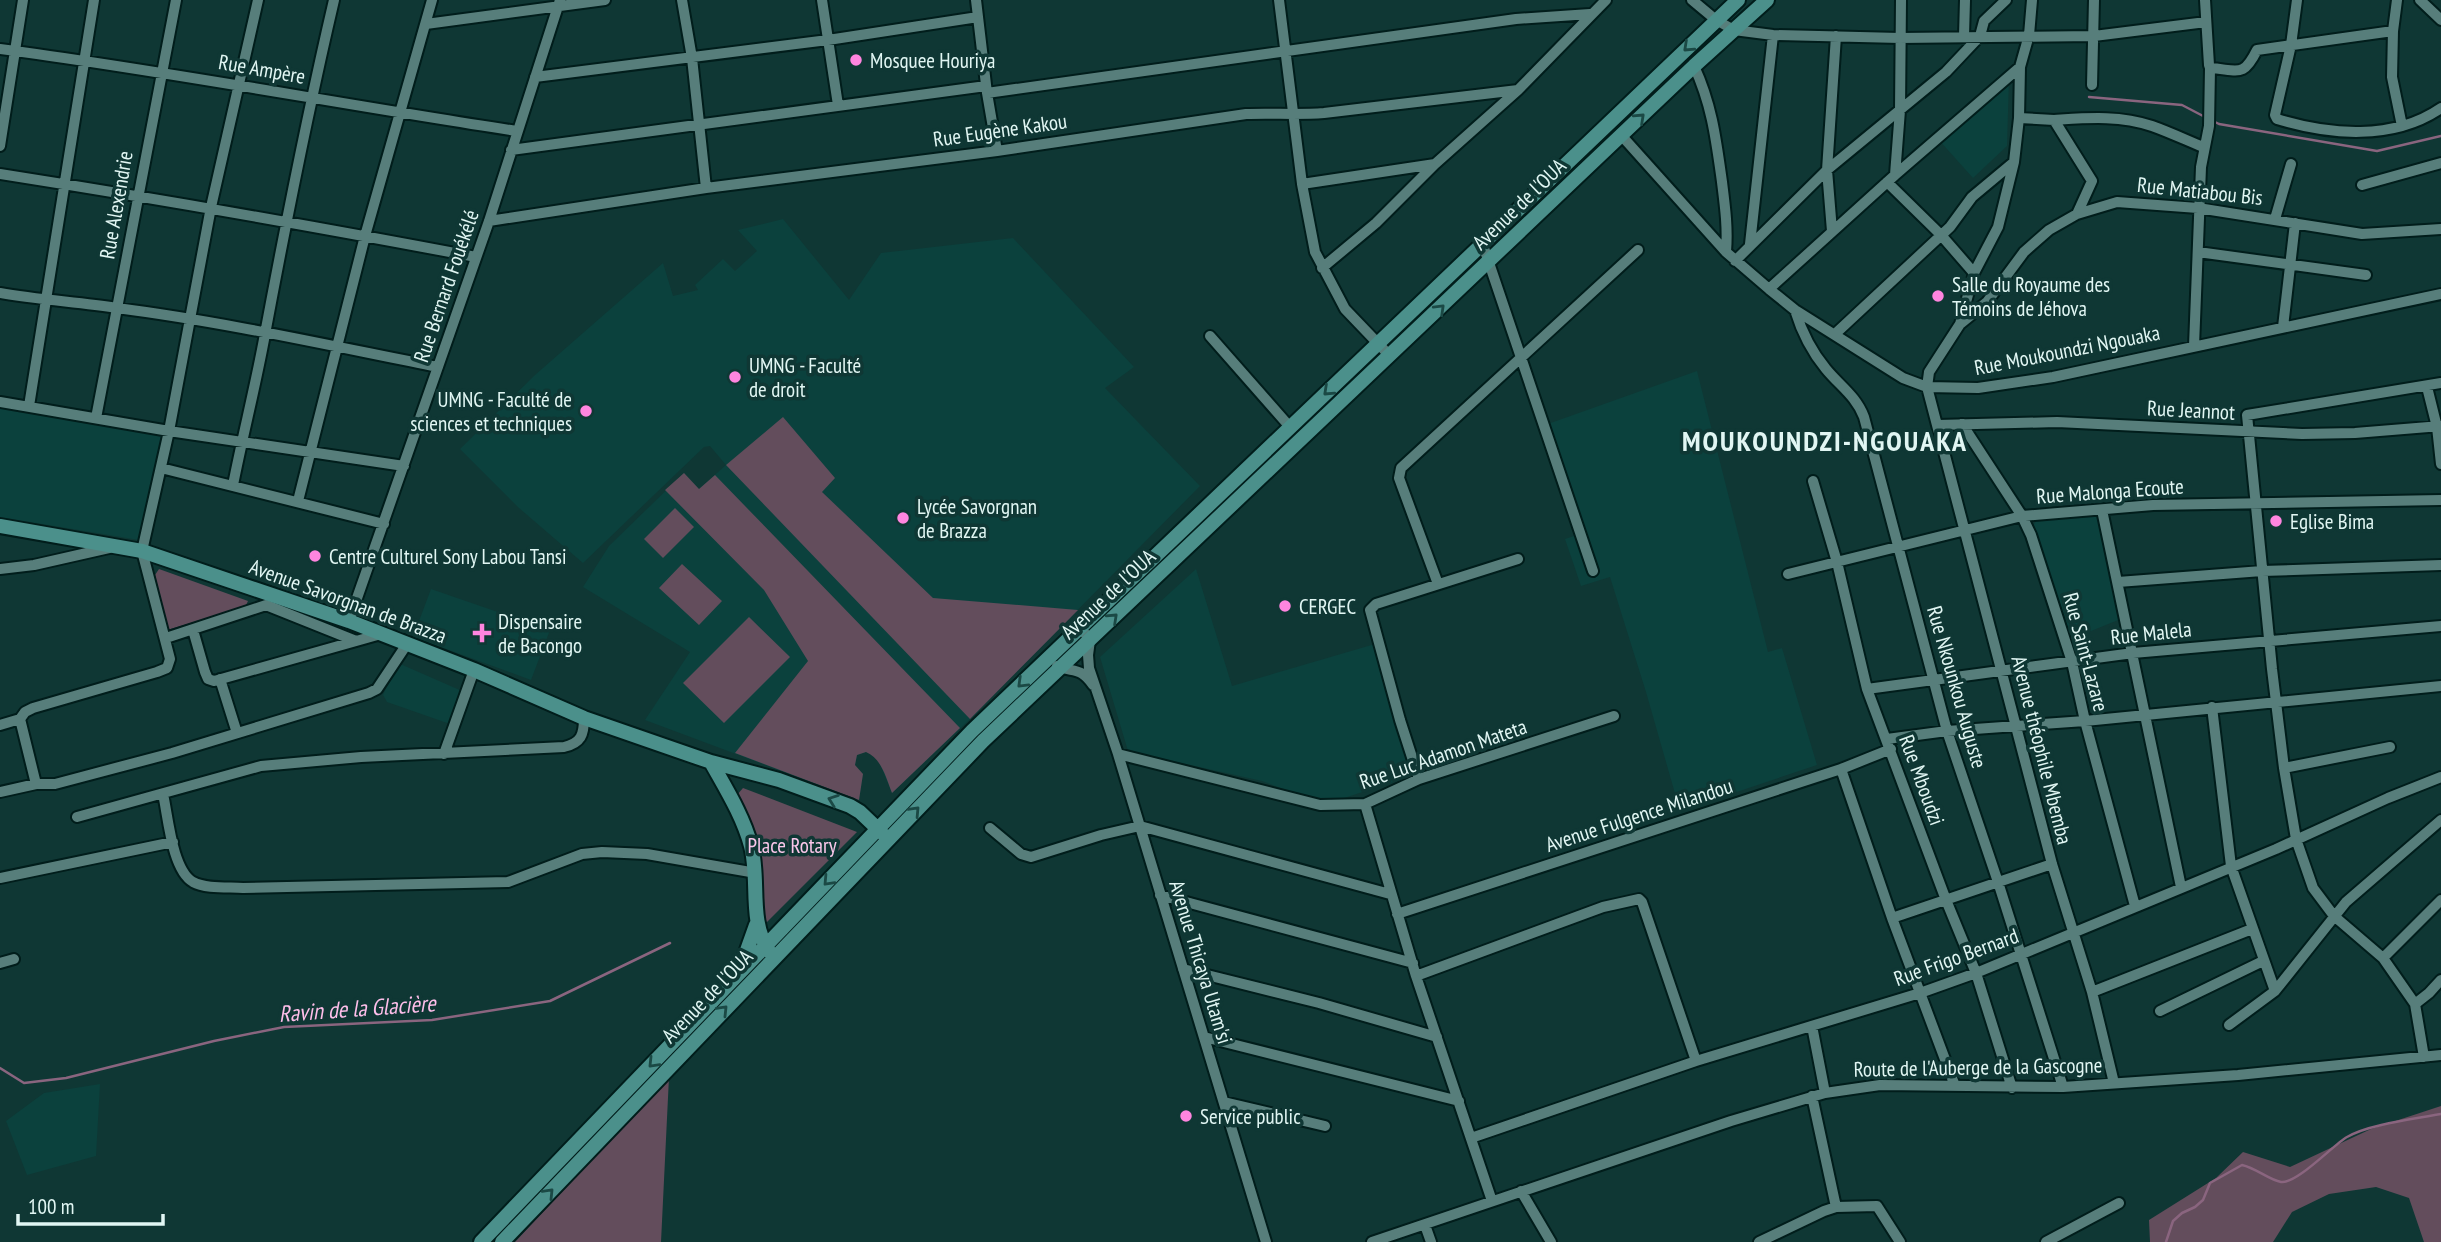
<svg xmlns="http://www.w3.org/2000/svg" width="2441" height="1242" viewBox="0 0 2441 1242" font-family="'PT Sans Narrow',sans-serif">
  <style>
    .built { fill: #0b413d }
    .green { fill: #634d5c }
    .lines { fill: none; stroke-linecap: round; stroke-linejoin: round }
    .stream { stroke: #8a657f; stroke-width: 2.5 }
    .minor-casing { stroke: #011d1b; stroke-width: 14 }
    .major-casing { stroke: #011d1b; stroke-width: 18 }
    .minor { stroke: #577e7b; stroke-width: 10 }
    .major { stroke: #4b908b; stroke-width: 14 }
    .oneway { stroke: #1b4945 }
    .poi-dot { fill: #ff85df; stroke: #0f3734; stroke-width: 2.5 }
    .labels { text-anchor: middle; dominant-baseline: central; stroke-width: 7; stroke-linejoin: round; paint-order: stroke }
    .poi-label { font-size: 21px; fill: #e1f6f3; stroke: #0f3734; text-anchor: start }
    .street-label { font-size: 21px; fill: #e1f6f3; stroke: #0f3734 }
    .park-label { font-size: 21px; fill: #fac7ea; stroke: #0f3734 }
    .water-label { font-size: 23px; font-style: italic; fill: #fdbee9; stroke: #0f3734 }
    .district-label { font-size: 28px; font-weight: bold; letter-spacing: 2px; fill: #e1f6f3; stroke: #0f3734 }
  </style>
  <rect width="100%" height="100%" fill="#0f3734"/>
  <!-- built -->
  <path class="built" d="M 2009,78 L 2007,146 L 1973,178 L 1938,139 Z
    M 783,219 L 849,300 L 881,253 L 1013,238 L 1134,367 L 1105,388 L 1200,486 L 970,719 L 892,793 L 879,762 L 874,755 L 866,752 L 857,755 L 855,766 L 863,774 L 859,800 L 645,720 L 690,652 L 583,587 L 609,546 L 684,473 L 699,489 L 726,465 L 710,446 L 704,447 L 583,563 L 519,508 L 460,449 L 535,375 L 663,263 L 673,296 L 698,290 L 695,285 L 723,259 L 735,271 L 757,251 L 738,230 Z
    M 1697,371 L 1768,652 L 1782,648 L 1817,765 L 1680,811 L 1646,692 L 1610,577 L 1581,586 L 1565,539 L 1580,534 L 1545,425 Z
    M 0,408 L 162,433 L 139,540 L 0,517 Z
    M 2099,514 L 2123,618 L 2069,640 L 2033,526 L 2036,521 Z
    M 1196,569 L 1232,686 L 1375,644 L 1414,775 L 1332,802 L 1320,803 L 1262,781 L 1128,751 L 1100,657 Z
    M 431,589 L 550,630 L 531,680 L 413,637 Z
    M 398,663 L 462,691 L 450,724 L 387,702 L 383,695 Z
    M 100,1084 L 96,1156 L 27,1175 L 6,1121 L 44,1093 Z"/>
  <!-- green -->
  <path class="green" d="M 783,417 L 835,478 L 822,492 L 933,598 L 1078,610 L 970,719 L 726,465 Z
    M 684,473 L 699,489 L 715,475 L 960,728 L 892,793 C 886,778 882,759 866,752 L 857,755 L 855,765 L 863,774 L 859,800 L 735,753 L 808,661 L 764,590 L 665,490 Z
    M 675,508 L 694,527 L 663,558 L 644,539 Z
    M 682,564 L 722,601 L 699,625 L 659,588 Z
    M 159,569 L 248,601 L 245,607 L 167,630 L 155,575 Z
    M 749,617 L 790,657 L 724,723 L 683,683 Z
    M 743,788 L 857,832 L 763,926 C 761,880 759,836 737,795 Z
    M 669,1077 L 661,1242 L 515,1242 Z
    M 2441,1106 L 2441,1242 L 2424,1242 L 2409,1198 L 2376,1187 L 2329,1194 L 2292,1212 L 2273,1242 L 2150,1242 L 2149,1220 L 2216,1178 L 2243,1152 L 2290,1167 L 2371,1129 Z"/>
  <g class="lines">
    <!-- stream -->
    <path class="stream" d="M 2089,97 L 2182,105 L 2205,117
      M 2211,120 L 2219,124 L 2377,151 L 2441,136
      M 0,1068 L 24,1083 L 66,1078 L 214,1041 L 284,1027 L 432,1020 L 550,1001 L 670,943
      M 2166,1242 L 2173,1221 L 2182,1213 L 2195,1207 L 2203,1200 L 2210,1183 L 2242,1165 C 2256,1168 2269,1180 2281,1182 C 2297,1184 2333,1145 2347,1137 C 2369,1124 2415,1119 2441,1114"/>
    <defs>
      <path id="minor" d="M 682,0 L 692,58 L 706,188
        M 822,0 L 838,105
        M 976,0 L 987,93 L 997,151
        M 1279,0 L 1302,184 L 1315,252 L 1345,309 L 1390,356
        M 1692,0 L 1716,20 L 1734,30 L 1773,35 L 1900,38 L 2094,36 L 2206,22
        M 2032,0 L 2029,35 L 2020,67 L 2019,118 L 2014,162 L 1998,227 L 1974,273 L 1960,324 L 1929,372 L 1927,387 L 2052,864 L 2092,992 L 2114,1083
        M 2205,0 L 2209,65 L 2210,68 C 2239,70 2243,78 2257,50 L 2393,31 L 2397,0
        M 2297,0 L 2291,45 L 2275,115 L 2277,119 C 2329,135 2393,141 2441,108
        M 2420,0 L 2441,20
        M 426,24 L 605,0
        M 2393,31 L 2392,77 L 2402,126
        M 1964,36 L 1965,0
        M 0,49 C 173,72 345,105 517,131
        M 1694,66 C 1712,105 1716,139 1722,182 C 1725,206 1728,228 1726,252
        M 535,77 L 828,40 L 978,17
        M 2092,85 L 2094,0
        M 987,93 L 1516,19 L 1590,14
        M 2019,118 L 2054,120 L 2092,181 L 2077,214
        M 2054,120 C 2087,118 2119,115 2152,126 C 2169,132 2186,140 2203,147
        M 1621,135 L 1726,252 L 1769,289 L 1795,310 L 1903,378 L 1927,387 L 1978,388 L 2053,377 L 2441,294
        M 0,146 L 23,0
        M 511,150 L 986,86
        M 0,174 C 159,199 318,227 476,257
        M 1895,175 L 1900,110 L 1901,0
        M 1887,182 L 1941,235 L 1974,273
        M 1302,184 L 1435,164
        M 2362,185 L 2441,163
        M 2275,219 L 2291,164
        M 489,221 L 706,188 L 997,151 L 1246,114 C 1273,113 1298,115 1324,113 L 1518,90
        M 1832,231 L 1827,170 L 1836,36
        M 1750,244 L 1773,35
        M 1483,245 L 1593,571
        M 2198,252 L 2366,275
        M 1735,261 L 1827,170 L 1946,72 L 1980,36 L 1984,21 L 2006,0
        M 1322,268 L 1376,223 L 1435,164 L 1518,90 L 1606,0
        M 1769,289 L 1895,175 L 2020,67
        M 0,293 C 39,300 78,302 117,308 C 225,322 332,346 438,367
        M 1795,310 C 1802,333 1811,351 1826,369 C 1840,386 1856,396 1864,417 L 1947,731 L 1998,882 L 2063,1087
        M 1960,324 L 1987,302 L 2024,252 L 2049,230 L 2077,214 L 2117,202 L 2198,208 L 2362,234 L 2441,229
        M 2283,327 L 2295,223
        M 1835,334 L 1950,227 L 1972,197 L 2014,162
        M 1210,336 L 1290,427
        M 2194,346 L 2201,167 L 2209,126 L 2210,68
        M 2427,387 L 2437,427 L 2441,464
        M 0,402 L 169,431 L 404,466
        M 29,406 L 94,0
        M 96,418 L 176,0
        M 1962,424 L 2022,516 L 2031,535 L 2072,662 L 2085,721 L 2135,906
        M 1938,425 L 2057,422 L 2302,434 L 2355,433 L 2441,426
        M 161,468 L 384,524
        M 1813,481 L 1837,562 L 1867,689 L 1946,900 L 1976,973 L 2012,1088
        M 233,485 C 243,434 256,384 265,334 C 286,222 308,111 334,0
        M 298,501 L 365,236 L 432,0
        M 2102,510 L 2181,887
        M 0,569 L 34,565 L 109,548
        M 1788,574 L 2022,516 L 2153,505 L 2441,500
        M 2118,582 L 2262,571 L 2441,565
        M 1438,584 L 1399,478 L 1401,468 L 1638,250
        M 349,621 L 489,221 L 560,0
        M 1080,627 L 1090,640 L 1088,655 L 1089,668 L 1118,754 L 1266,1242
        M 193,630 L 205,672 L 208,679 L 214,681 L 381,634
        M 166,638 L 266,605 L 356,641
        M 1057,666 C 1073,673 1080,666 1093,685
        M 220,679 L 237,733
        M 1867,689 L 2133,653 L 2441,626
        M 2212,707 L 2231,866 L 2275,991
        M 20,719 L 36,784
        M 0,725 L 20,719 L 25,712 L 33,708 L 157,672 L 167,668 L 170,659 L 142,551 L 169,431 L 211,207 L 258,0
        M 1887,739 L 1947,731 L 2085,721 L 2441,686
        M 444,754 L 474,670
        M 1118,754 L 1320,805 L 1365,804 L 1419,779 L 1614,716
        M 2284,768 L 2390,747
        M 1841,769 L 1892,918 L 1955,1086
        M 1419,779 L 1400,720 L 1370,610 L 1376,604 L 1518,559
        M 0,792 L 36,784 L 55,784 L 172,753 L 369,693 L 377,689 L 407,644
        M 163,794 C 168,816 172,870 193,882 C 206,889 228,887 243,888 L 508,882 L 582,854 L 602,852 L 647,854 L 756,873
        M 1365,804 L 1416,976 L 1492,1201
        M 77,817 L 261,766 L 361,757 L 564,747 C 581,743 584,735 584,718
        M 990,828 L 1021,854 L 1031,857 L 1101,835 L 1140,826 L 1390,894
        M 0,878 L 173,842
        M 1160,895 L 1413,963
        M 1397,914 L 1841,769 L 1891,749
        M 1892,918 L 2052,864
        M 2383,958 L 2441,900
        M 0,963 L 14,959
        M 1183,969 L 1319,1003 L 1437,1037
        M 1416,976 L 1603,907 L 1639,899 L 1642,902 L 1696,1061
        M 2092,992 L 2252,929
        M 2415,1004 L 2429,993 L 2441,980
        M 2160,1011 L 2263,961
        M 2229,1025 L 2275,991 L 2346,902 L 2441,820
        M 1812,1026 L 1825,1093
        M 1204,1037 L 1459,1101
        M 2424,1057 L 2415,1004 L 2383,958 L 2334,916 L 2313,888 L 2296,839 L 2284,768 L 2272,669 L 2247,415 L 2441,383
        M 1812,1096 L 1836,1207
        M 1224,1102 L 1325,1126
        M 1471,1138 L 1696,1061 L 1920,993 L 1976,973 L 2276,849 L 2388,798 L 2441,777
        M 1521,1191 L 1551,1242
        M 1425,1225 L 1431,1242
        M 1372,1242 L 1731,1121 L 1825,1093 L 1880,1085 L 2063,1087 L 2238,1075 L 2441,1055
        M 1759,1242 L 1824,1211 L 1836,1207 L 1877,1206 L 1900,1242
        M 2046,1242 L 2119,1203"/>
      <path id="major" d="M 0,526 L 142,551 L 349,621 L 474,670 L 584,718 L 711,762 L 779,780 L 850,806 L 860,812 L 882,833
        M 711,762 C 726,789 743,816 751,846 C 760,880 748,921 769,951
        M 741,967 L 756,925
        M 481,1242 L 972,731 L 1738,0
        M 502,1242 L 983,741 L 1694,66 L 1767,0"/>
    </defs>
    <!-- minor casing -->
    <use href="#minor" class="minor-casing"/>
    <!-- major casing -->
    <use href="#major" class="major-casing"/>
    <!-- minor -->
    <use href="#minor" class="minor"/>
    <!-- major -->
    <use href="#major" class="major"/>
  </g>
  <!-- one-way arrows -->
  <defs><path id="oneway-chevron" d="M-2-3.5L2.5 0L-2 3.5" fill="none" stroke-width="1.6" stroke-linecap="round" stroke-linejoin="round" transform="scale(1.75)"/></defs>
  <g class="oneway">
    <use href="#oneway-chevron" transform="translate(1688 47) rotate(137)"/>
    <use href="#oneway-chevron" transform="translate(1640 118) rotate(-43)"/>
    <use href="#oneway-chevron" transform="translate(1440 309) rotate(-44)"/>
    <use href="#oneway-chevron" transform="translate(1328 391) rotate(137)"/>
    <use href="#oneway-chevron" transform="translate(1113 618) rotate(-43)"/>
    <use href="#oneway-chevron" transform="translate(1022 683) rotate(136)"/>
    <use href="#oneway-chevron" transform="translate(833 800) rotate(-160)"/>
    <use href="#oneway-chevron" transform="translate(915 811) rotate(-47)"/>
    <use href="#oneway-chevron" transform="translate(828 881) rotate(133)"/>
    <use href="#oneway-chevron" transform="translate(723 1010) rotate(-46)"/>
    <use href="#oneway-chevron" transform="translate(653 1063) rotate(134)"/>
    <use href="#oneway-chevron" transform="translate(549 1193) rotate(-46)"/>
  </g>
  <!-- markers -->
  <g class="poi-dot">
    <circle cx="856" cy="60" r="7"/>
    <circle cx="1938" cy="296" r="7"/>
    <circle cx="735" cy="377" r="7"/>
    <circle cx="586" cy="411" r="7"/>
    <circle cx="903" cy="518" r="7"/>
    <circle cx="2276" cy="521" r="7"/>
    <circle cx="315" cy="556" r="7"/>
    <circle cx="1285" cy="606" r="7"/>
    <path d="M478.5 622.5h7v7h7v7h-7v7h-7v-7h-7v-7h7z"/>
    <circle cx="1186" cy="1116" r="7"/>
  </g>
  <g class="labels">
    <!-- poi labels -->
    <g class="poi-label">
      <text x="870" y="60">Mosquee Houriya</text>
      <text x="1952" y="284">Salle du Royaume des<tspan x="1952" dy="24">Témoins de Jéhova</tspan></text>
      <text x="749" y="365">UMNG - Faculté<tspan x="749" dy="24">de droit</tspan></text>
      <text x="572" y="399" text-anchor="end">UMNG - Faculté de<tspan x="572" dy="24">sciences et techniques</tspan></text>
      <text x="917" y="506">Lycée Savorgnan<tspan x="917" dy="24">de Brazza</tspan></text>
      <text x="2290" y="521">Eglise Bima</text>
      <text x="329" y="556">Centre Culturel Sony Labou Tansi</text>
      <text x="1299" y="606">CERGEC</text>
      <text x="498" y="621">Dispensaire<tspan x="498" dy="24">de Bacongo</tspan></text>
      <text x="1200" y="1116">Service public</text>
    </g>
    <!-- street labels -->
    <g class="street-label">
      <text transform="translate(262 69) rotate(10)">Rue Ampère</text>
      <text transform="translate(1000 130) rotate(-8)">Rue Eugène Kakou</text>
      <text transform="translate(2200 191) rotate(6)">Rue Matiabou Bis</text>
      <text transform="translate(1519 204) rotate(-44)">Avenue de l'OUA</text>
      <text transform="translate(116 205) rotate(-80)">Rue Alexendrie</text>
      <text transform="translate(446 286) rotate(-71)">Rue Bernard Fouékélé</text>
      <text transform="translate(2067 350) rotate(-11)">Rue Moukoundzi Ngouaka</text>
      <text transform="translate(2191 410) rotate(3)">Rue Jeannot</text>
      <text transform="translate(2110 491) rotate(-4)">Rue Malonga Ecoute</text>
      <text transform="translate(1108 594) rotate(-43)">Avenue de l'OUA</text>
      <text transform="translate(348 601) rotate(20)">Avenue Savorgnan de Brazza</text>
      <text transform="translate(2151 633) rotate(-6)">Rue Malela</text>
      <text transform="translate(2086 652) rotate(75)">Rue Saint-Lazare</text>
      <text transform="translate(1957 687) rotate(74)">Rue Nkounkou Auguste</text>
      <text transform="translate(2042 750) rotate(76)">Avenue théophile Mbemba</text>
      <text transform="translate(1443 754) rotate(-19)">Rue Luc Adamon Mateta</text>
      <text transform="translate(1922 780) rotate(70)">Rue Mboudzi</text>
      <text transform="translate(1639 815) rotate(-18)">Avenue Fulgence Milandou</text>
      <text transform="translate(1956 957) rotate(-20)">Rue Frigo Bernard</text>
      <text transform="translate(1201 962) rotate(73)">Avenue Thicaya Utam'si</text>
      <text transform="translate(707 996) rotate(-46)">Avenue de l'OUA</text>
      <text transform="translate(1978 1067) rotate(-1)">Route de l'Auberge de la Gascogne</text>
    </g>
    <!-- park labels -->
    <g class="park-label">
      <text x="792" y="845">Place Rotary</text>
    </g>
    <!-- water labels -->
    <g class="water-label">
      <text transform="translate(357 1008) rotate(-4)">Ravin de la Glacière</text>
    </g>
    <!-- district labels -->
    <g class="district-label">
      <text x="1825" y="440">MOUKOUNDZI-NGOUAKA</text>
    </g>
  </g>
  <!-- scale -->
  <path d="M18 1214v10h145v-10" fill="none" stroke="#e1f6f3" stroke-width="3.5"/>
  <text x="28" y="1214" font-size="21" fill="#e1f6f3" stroke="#0f3734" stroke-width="5" paint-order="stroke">100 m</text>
</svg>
